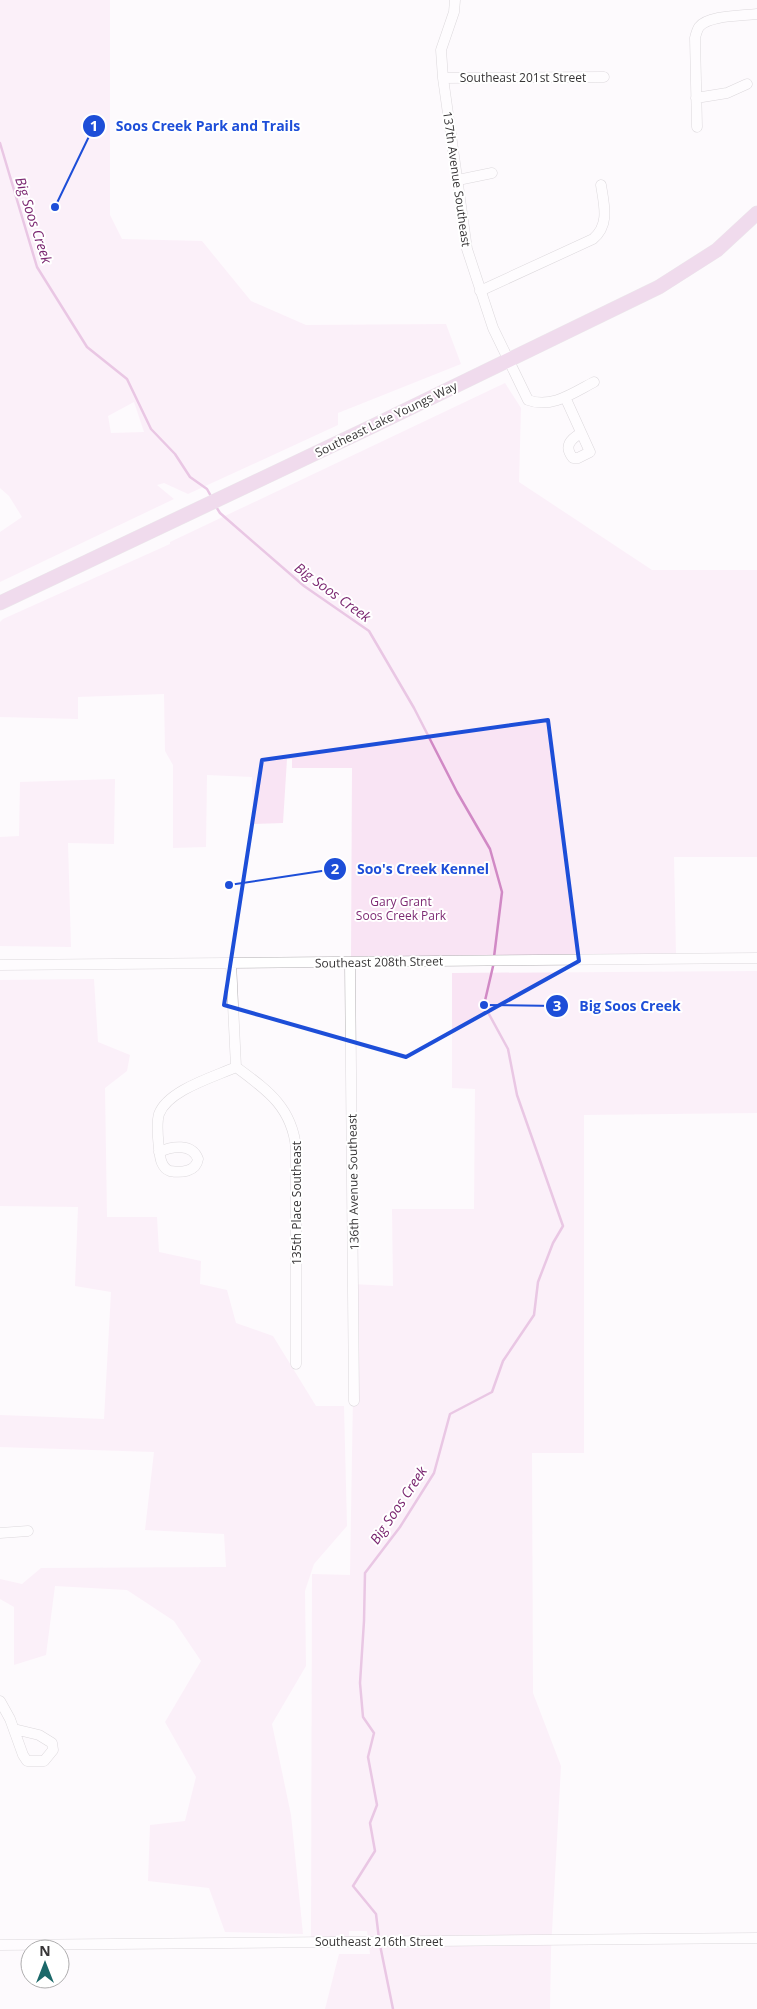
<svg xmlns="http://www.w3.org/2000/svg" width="757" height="2009" viewBox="0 0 757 2009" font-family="'Open Sans',sans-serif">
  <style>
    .green { fill: #f9e4f4; fill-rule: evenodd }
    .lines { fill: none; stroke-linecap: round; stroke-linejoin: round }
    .stream { stroke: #d189c5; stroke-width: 2.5 }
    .minor-casing { stroke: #b4b1b4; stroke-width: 11 }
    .major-casing { stroke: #d7d7d7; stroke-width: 15 }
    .minor { stroke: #fff; stroke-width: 10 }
    .major { stroke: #dfb5d9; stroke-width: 14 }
    .marked { fill: none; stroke: #1d4ed8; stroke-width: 4; stroke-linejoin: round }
    .labels { text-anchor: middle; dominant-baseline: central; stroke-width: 4; stroke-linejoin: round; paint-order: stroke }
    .street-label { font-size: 12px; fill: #373536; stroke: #fff }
    .park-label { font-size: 12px; fill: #7d2973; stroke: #fff }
    .water-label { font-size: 14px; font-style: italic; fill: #7a2670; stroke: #fff }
    .leader { fill: none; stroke: #1d4ed8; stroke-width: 2 }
    .callout-dot { fill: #1d4ed8; stroke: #fff; stroke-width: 2 }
    .mark-label { font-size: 15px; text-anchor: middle; font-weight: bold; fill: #fff }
    .callout-label { font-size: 14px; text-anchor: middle; font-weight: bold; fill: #1d4ed8; stroke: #fff; stroke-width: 4; stroke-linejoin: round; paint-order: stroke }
  </style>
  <rect width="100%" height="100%" fill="#fdfafd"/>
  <!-- green -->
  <path class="green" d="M 0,0 L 110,0 L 110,215 L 122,239 L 202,241 L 251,301 L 306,325 L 446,324 L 461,364 L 338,413 L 338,425 L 188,494 L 164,483 L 157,485 L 174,499 L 0,582 L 0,532 L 22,517 L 9,496 L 0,488 ZM 134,402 L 144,432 L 111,433 L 108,416 Z
    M 505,383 L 521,408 L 519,482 L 652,570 L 757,570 L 757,857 L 674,857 L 676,954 L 351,959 L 352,768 L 292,768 L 292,759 L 287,759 L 283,823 L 253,824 L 252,777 L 207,775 L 206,847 L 173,848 L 173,765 L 165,751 L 164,694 L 78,697 L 78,719 L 0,717 L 0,622 L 3,619 L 170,544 L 170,542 Z
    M 115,779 L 114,844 L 68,843 L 71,947 L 0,946 L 0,837 L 19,836 L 20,782 Z
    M 757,971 L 757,1113 L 584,1115 L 584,1453 L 532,1453 L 533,1693 L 561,1766 L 551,1950 L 550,2009 L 325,2009 L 339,1954 L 370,1954 L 367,1931 L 349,1931 L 349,1939 L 311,1939 L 312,1574 L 350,1575 L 353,1395 L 351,1284 L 393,1286 L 392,1209 L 474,1209 L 475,1089 L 452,1088 L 452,973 Z
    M 94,979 L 98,1042 L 130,1055 L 127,1071 L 105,1088 L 107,1217 L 157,1217 L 159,1252 L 201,1261 L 200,1284 L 227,1290 L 236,1323 L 273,1336 L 316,1406 L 344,1406 L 347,1526 L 314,1564 L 305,1591 L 306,1666 L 272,1724 L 291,1815 L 303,1934 L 225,1932 L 209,1888 L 148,1881 L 150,1825 L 185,1821 L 196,1777 L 165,1722 L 201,1661 L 174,1621 L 127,1590 L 55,1586 L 46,1655 L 14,1665 L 14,1607 L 0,1599 L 0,1579 L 22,1584 L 41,1568 L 226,1567 L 224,1534 L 145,1530 L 154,1452 L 0,1447 L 0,1415 L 104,1419 L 111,1292 L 75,1286 L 78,1207 L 0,1206 L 0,980 Z"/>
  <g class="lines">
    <!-- stream -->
    <path class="stream" d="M 0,143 L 37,267 L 87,347 L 127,379 L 151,429 L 175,454 L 190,477 L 207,489 L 212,498
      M 215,505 L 220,513 L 304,586 L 369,631 L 414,708 L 457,792 L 490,849 L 502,892 L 494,957
      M 379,1939 L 376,1914 L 353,1886 L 375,1851 L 370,1823 L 377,1805 L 368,1757 L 374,1733 L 363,1717 L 360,1683 L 364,1621 L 365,1573 L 400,1527 L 434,1473 L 450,1414 L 492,1392 L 503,1361 L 534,1315 L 538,1282 L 553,1243 L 563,1226 L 517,1095 L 508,1049 L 484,1005 L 494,962
      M 380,1945 L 393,2009"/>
    <defs>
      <path id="minor" d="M 455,0 L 454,12 L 441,50 L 443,78 L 467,249 L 493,328 L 528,400 C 551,409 573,393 594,382
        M 443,78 L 604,77
        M 696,98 L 727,93 L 747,84
        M 697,127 L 695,38 C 696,34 697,30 699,27 C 708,15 743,16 757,14
        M 458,180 L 492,173
        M 480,291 L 593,239 C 610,225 604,205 601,185
        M 565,397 L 590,452 L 578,458 L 573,458 C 563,446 571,439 581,433
        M 350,962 L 354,1401
        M 231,963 L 236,1067
        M 0,965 L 757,958
        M 236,1067 C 267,1090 292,1107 296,1148 L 296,1364
        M 159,1152 C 172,1146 192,1143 198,1159 C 196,1172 181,1173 170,1171 C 161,1168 160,1157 159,1149 C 158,1138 156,1124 159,1114 C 168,1090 214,1077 236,1067
        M 0,1533 L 28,1531
        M 0,1701 L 10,1719 L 23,1755 L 27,1761 L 44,1761 L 53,1750 L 52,1743 L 39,1735 L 14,1729
        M 0,1945 L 757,1938"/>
      <path id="major" d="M 0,603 L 375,425 L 659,287 L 717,250 L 757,213"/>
    </defs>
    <!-- minor casing -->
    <use href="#minor" class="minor-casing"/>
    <!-- major casing -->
    <use href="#major" class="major-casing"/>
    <!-- minor -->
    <use href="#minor" class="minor"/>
    <!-- major -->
    <use href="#major" class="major"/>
  </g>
  <!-- marked area -->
  <path d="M0 0H757V2009H0ZM 548,720 L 579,961 L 406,1057 L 224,1005 L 262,760 Z" fill="#fdfafd" fill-opacity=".55" fill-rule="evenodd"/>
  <path class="marked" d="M 548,720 L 579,961 L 406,1057 L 224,1005 L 262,760 Z"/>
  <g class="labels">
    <!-- street labels -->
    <g class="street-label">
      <text x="523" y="77">Southeast 201st Street</text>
      <text transform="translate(457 179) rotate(82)">137th Avenue Southeast</text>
      <text transform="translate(386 419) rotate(-26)">Southeast Lake Youngs Way</text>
      <text transform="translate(379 962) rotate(-1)">Southeast 208th Street</text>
      <text transform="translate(353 1182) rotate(-91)">136th Avenue Southeast</text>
      <text transform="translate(296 1203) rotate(-90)">135th Place Southeast</text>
      <text x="379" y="1941">Southeast 216th Street</text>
    </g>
    <!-- park labels -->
    <g class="park-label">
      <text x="401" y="901">Gary Grant<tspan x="401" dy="14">Soos Creek Park</tspan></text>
    </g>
    <!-- water labels -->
    <g class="water-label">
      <text transform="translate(34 220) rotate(72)">Big Soos Creek</text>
      <text transform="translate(333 592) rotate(36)">Big Soos Creek</text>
      <text transform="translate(398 1505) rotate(-56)">Big Soos Creek</text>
    </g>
  </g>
  <!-- callouts -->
  <path class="leader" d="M55 207L94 126M229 885L335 869M484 1005L557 1006"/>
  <g class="callout-dot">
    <circle cx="55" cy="207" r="5"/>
    <circle cx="229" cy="885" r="5"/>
    <circle cx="484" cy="1005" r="5"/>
    <circle cx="94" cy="126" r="12"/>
    <circle cx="335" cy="869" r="12"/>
    <circle cx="557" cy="1006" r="12"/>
  </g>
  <g class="mark-label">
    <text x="94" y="131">1</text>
    <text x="335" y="874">2</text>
    <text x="557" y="1011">3</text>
  </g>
  <g class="callout-label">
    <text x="208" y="131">Soos Creek Park and Trails</text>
    <text x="423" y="874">Soo's Creek Kennel</text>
    <text x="630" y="1011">Big Soos Creek</text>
  </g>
  <!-- north arrow -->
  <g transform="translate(45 1964)"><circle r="24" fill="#ffffff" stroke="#afaeaf"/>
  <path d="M0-4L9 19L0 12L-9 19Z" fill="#1b6869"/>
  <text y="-8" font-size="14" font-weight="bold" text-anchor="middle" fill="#373536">N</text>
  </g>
</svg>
